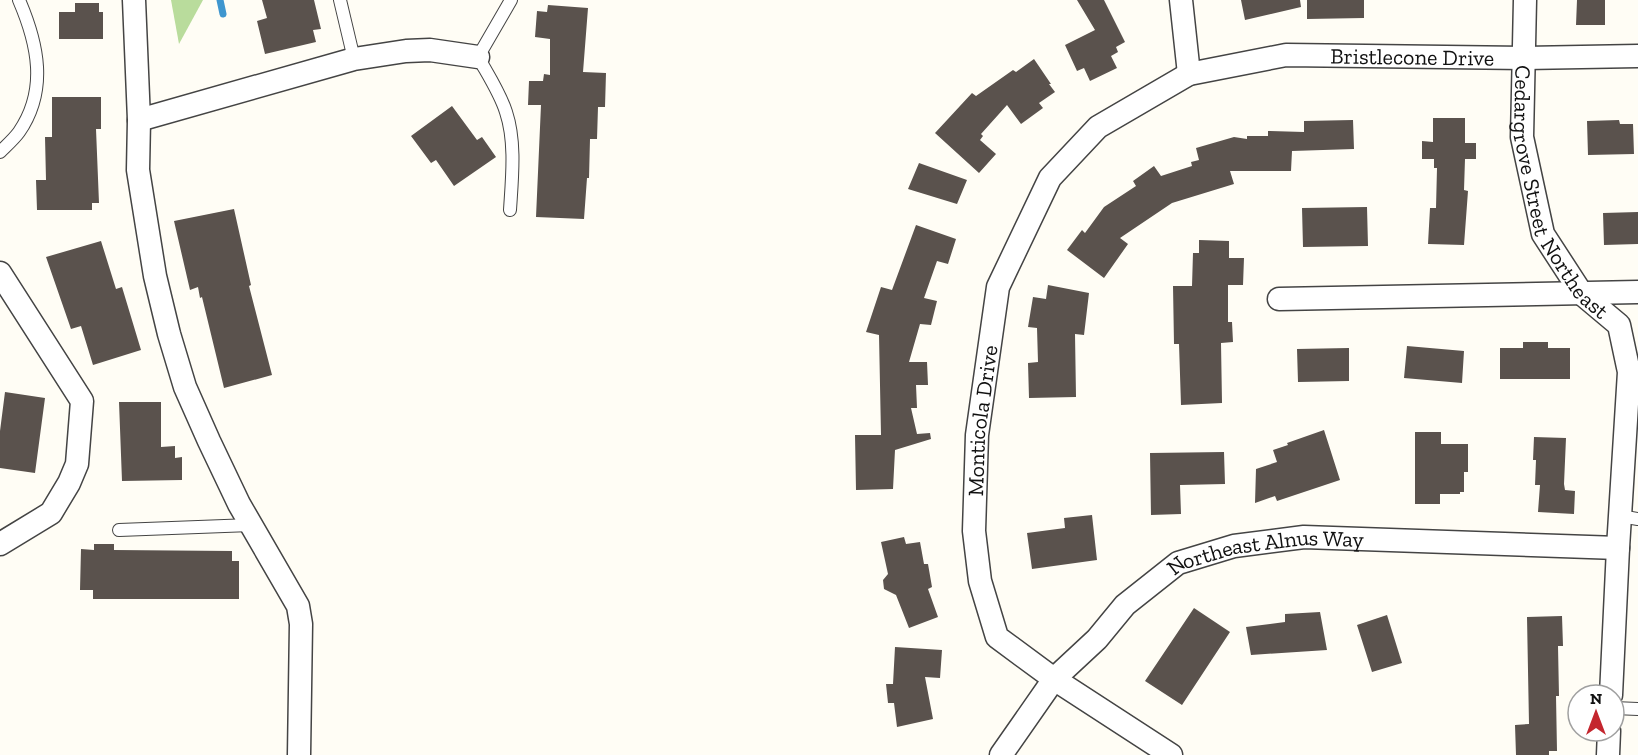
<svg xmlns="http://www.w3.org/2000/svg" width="1638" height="755" viewBox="0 0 1638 755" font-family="'Zilla Slab',serif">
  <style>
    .forest { fill: #b9dc9c }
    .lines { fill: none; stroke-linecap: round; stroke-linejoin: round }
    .stream { stroke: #3f96cf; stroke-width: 7 }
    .building { fill: #5a524d }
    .lane-casing { stroke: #444; stroke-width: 14 }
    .street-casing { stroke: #444; stroke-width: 25 }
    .lane { stroke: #fff; stroke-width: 12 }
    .street { stroke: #fff; stroke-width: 22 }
    .labels { text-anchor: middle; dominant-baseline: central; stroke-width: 6; stroke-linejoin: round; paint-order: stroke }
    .street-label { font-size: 22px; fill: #111; stroke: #fff }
  </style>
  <rect width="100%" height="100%" fill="#fffdf5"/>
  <!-- forest -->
  <path class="forest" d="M 171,0 L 203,0 L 179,44 Z"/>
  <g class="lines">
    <!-- stream -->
    <path class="stream" d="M 220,0 L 223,14"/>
  </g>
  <!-- building -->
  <path class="building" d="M 262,0 L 314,0 L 321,29 L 313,30 L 316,42 L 265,54 L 257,21 L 267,18 Z
    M 1077,0 L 1104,0 L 1125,42 L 1116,47 L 1118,52 L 1111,56 L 1117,68 L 1090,81 L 1084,68 L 1077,71 L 1065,45 L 1095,30 Z
    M 1241,0 L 1300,0 L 1301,7 L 1245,20 Z
    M 1307,0 L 1364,0 L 1364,18 L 1307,19 Z
    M 1577,0 L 1605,0 L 1605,25 L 1576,25 Z
    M 75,3 L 99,3 L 99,12 L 103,12 L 103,39 L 59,39 L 59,12 L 75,12 Z
    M 548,5 L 588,8 L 583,72 L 606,73 L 605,107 L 598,107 L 597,139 L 590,139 L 589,178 L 587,178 L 584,219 L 536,217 L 541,105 L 528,105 L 529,81 L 543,81 L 544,74 L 550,75 L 550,39 L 535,37 L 537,11 L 547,12 Z
    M 1034,59 L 1051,84 L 1049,84 L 1055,92 L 1039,103 L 1043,108 L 1021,124 L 1007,105 L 981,134 L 983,136 L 980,140 L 996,154 L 979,173 L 935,133 L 972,93 L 976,96 L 1013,70 L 1016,72 Z
    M 52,97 L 101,97 L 101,129 L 96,129 L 99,203 L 92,203 L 92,210 L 37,210 L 36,180 L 46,180 L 45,137 L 52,137 Z
    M 452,106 L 477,140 L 482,137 L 496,157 L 454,186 L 436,160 L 431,163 L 411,136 Z
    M 1433,118 L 1465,118 L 1465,143 L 1476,143 L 1476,159 L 1465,159 L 1464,190 L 1468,191 L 1464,245 L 1428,244 L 1430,208 L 1436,208 L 1437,168 L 1434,168 L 1434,159 L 1422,159 L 1422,141 L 1433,142 Z
    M 1353,120 L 1354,149 L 1292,151 L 1291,171 L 1230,171 L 1234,184 L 1172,203 L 1120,238 L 1128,244 L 1104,278 L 1067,250 L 1082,230 L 1085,233 L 1104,207 L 1136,186 L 1133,181 L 1154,166 L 1161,176 L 1192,166 L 1191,162 L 1199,160 L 1196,148 L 1234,137 L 1247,139 L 1247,136 L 1268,136 L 1268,131 L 1304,132 L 1304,121 Z
    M 1619,120 L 1620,124 L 1633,124 L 1634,154 L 1588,155 L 1587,121 Z
    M 919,163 L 967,180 L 957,204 L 908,189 Z
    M 1367,207 L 1368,246 L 1303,247 L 1302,208 Z
    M 234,209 L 251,285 L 249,286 L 272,375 L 224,388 L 202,297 L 200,298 L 198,287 L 190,290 L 174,221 Z
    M 1638,212 L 1638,244 L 1604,245 L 1603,213 Z
    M 916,225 L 956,239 L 948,264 L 937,261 L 924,298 L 937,301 L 931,325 L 920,324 L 909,362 L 927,362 L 928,385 L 916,385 L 917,408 L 911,408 L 917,434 L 930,433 L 931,439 L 895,450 L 893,489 L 856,490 L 855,435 L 881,435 L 879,335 L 866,332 L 881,287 L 892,290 Z
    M 1199,240 L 1229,241 L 1229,258 L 1244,258 L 1243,285 L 1228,285 L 1228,322 L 1232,322 L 1233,342 L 1221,343 L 1222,403 L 1181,405 L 1179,344 L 1174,344 L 1173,286 L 1192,286 L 1193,253 L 1199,253 Z
    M 101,241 L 116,289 L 122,287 L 141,350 L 93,365 L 81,326 L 71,329 L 46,257 Z
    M 1048,285 L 1089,293 L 1084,335 L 1075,334 L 1076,397 L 1029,398 L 1028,363 L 1038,362 L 1037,328 L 1028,327 L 1033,297 L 1046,299 Z
    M 1523,342 L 1548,342 L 1548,348 L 1570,348 L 1570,379 L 1500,379 L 1500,348 L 1523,348 Z
    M 1407,346 L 1464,351 L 1462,383 L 1404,378 Z
    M 1349,348 L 1349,381 L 1298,382 L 1297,349 Z
    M 5,392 L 45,398 L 35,473 L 0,468 L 0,431 Z
    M 119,402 L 161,402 L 161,447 L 175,446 L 175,458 L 182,457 L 182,480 L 122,481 Z
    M 1324,430 L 1340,480 L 1277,501 L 1275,496 L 1255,503 L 1256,469 L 1277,462 L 1273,450 L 1288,445 L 1287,443 Z
    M 1415,432 L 1441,432 L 1441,444 L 1468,444 L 1468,472 L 1464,472 L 1464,492 L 1460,492 L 1460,494 L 1440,494 L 1440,504 L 1415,504 Z
    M 1534,437 L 1566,438 L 1564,484 L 1565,490 L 1575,491 L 1574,514 L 1538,512 L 1540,485 L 1535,485 L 1536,460 L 1533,460 Z
    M 1224,452 L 1225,484 L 1180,485 L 1181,514 L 1151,515 L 1150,453 Z
    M 1092,515 L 1097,560 L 1032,569 L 1027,533 L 1065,528 L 1064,518 Z
    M 904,537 L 906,544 L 920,542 L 924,564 L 928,564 L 932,587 L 928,589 L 938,617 L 909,628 L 896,595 L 884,589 L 883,580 L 888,574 L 881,542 Z
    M 94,544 L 114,544 L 114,550 L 232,551 L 232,561 L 239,561 L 239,599 L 93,599 L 93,590 L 80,590 L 81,549 L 94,550 Z
    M 1194,608 L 1230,632 L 1182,705 L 1145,681 Z
    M 1320,612 L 1327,650 L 1251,655 L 1246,627 L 1285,622 L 1285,614 Z
    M 1387,615 L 1402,663 L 1372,672 L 1357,625 Z
    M 1562,616 L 1563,646 L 1558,646 L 1559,696 L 1556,696 L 1557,751 L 1549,751 L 1549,755 L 1516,755 L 1515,725 L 1529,724 L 1527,617 Z
    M 895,647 L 942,650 L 940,678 L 925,677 L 933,719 L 897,727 L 894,703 L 888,703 L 886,684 L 893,684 Z"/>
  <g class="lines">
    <defs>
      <path id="lane" d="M 340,0 L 354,59
        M 0,152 C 6,146 14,139 19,132 C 48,90 38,44 19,0
        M 510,210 C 512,178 516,142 506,112 C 500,93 488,75 478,57 L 511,0
        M 1620,516 L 1638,519
        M 119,530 L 251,525
        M 1614,708 L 1638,709"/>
      <g id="street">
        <path d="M 134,0 L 139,120 L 138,170 L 155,276 L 169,334 L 185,387 L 209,441 L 239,504 L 298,606 L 301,624 L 299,755"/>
        <path d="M 1181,0 L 1189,74"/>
        <path id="s1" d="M 1525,0 L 1522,137 L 1543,234 L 1582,294 L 1619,325 L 1629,372 L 1618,548 L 1611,695"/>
        <path d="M 139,120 L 354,59 L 406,51 L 430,50 L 478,57"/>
        <path d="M 0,273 L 82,401 L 77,464 L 69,483 L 51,513 L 0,544"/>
        <path d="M 1279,299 L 1638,292"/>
        <path id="s2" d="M 1001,755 L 1054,679 L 1097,639 L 1125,605 L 1178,563 L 1234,546 L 1304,537 L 1618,548"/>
        <path id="s3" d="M 1171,755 L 1054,679 L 997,637 L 980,581 L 974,531 L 977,435 L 998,287 L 1050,178 L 1098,127 L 1189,74 L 1286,55 L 1525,58 L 1638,56"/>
        <path d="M 1608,755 L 1609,731"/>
      </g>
    </defs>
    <!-- lane casing -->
    <use href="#lane" class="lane-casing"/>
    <!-- street casing -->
    <use href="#street" class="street-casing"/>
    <!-- lane -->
    <use href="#lane" class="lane"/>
    <!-- street -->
    <use href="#street" class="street"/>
  </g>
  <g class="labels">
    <!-- street labels -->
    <g class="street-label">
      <text stroke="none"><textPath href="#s3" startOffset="1086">Bristlecone Drive</textPath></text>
      <text stroke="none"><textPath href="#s1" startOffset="202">Cedargrove Street Northeast</textPath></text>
      <text stroke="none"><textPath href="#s3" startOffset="430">Monticola Drive</textPath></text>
      <text stroke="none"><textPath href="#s2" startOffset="352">Northeast Alnus Way</textPath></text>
    </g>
  </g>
  <!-- north arrow -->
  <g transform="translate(1596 713)"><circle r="28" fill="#ffffff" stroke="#a0a0a0" stroke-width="1.5"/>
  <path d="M0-4.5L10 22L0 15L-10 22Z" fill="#c4262e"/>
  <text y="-9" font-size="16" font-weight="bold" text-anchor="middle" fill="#111111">N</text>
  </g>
</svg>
